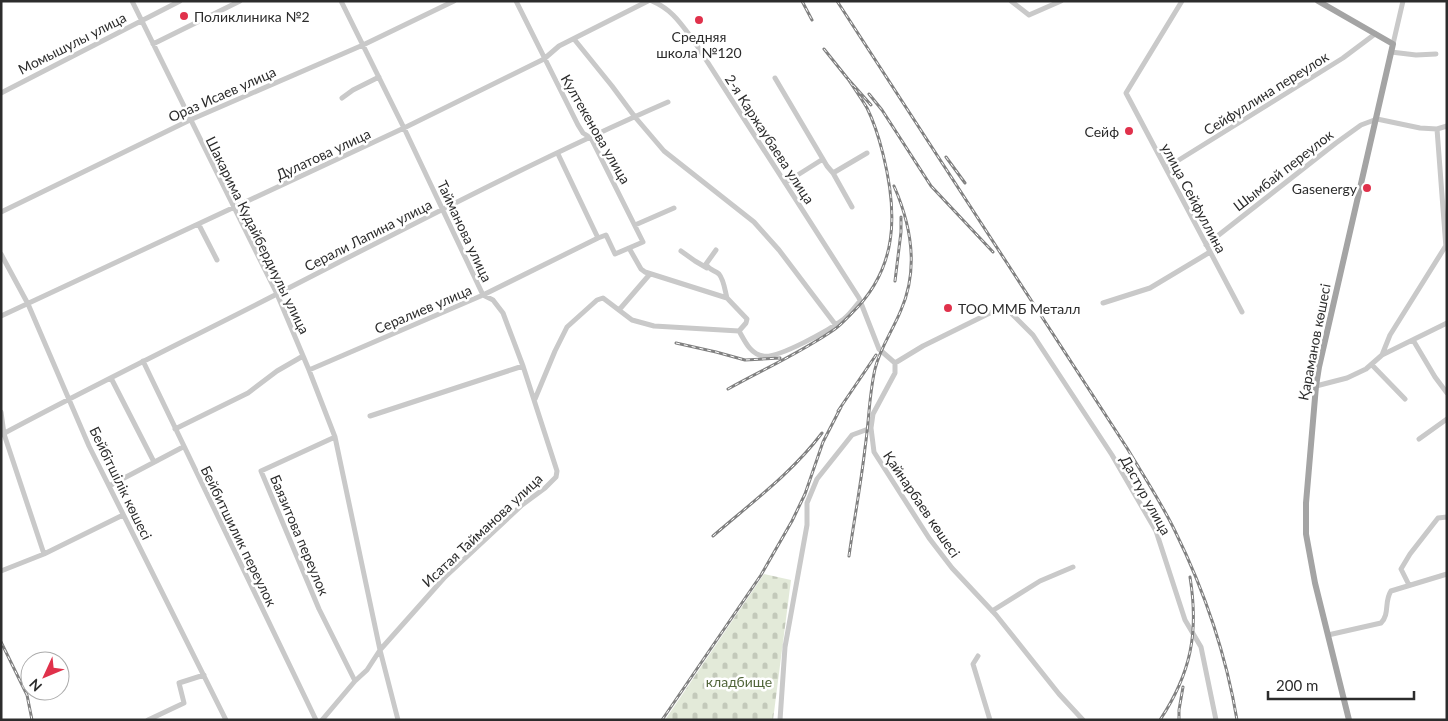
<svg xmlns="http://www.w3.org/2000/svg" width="1448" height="721" viewBox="0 0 1448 721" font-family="Lato,sans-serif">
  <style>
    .cemetery { fill: url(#cemetery-stones) }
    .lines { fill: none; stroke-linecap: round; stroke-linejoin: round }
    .minor { stroke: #c9c9c9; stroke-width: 5 }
    .major { stroke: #a4a4a4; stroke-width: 6 }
    .rail-casing { stroke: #818181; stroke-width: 3 }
    .rail { stroke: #fff; stroke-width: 1; stroke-dasharray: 4; stroke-linecap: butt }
    .poi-dot { fill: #e0314b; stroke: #fff; stroke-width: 2 }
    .labels { text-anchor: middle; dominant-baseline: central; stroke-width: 5; stroke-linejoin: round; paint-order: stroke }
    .poi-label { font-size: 14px; fill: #2c2c2c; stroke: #fff; text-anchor: start }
    .street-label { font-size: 14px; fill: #2c2c2c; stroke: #fff }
    .park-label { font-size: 14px; fill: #52663b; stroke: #fff }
  </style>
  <defs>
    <pattern id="cemetery-stones" width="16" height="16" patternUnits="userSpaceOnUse" patternTransform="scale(1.25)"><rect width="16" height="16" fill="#e3ead9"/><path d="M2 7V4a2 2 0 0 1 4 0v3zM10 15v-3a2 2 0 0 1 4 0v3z" fill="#c3c9ba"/></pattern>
  </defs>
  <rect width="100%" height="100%" fill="#fff"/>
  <!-- cemetery -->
  <path class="cemetery" d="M 764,574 L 791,580 L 773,720 L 665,720 Z"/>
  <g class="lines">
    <!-- minor -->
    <path class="minor" d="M 132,1 L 277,294 L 309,370 L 335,437 L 380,650 L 398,720
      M 652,1 C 673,10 681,24 694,41 L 859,298 L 879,349 L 895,363 L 895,373 L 873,414 L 871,428 L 874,452 L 929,538 L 952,568 L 996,615 L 1059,694 L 1083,720
      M 1011,1 L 1029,15 L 1061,1
      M 1182,1 L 1126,93 L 1242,312
      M 574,39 L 612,86 L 635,117 L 664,151 L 754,222 L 779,250 L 835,324
      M 153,44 L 240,1
      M 1393,44 L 1403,1
      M 1391,52 L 1416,55 L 1436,54
      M 775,78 L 827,166 L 833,173 L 852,207
      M 1,93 L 180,1
      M 342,98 L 353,90 L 379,77
      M 1437,129 L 1446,248
      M 558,154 L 598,238
      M 1166,168 L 1343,58 L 1375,34
      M 833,173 L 867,153
      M 785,183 L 823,159
      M 1,212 L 190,120 L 363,45 L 454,1
      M 199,225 L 217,260
      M 635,225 L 674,208
      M 1206,245 L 1336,143 L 1361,125 L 1377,119 L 1420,128 L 1437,129 L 1447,126
      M 716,250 L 706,264 C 709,270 714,270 719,274 C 724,280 725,291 727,298
      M 681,251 L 695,261 L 707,268
      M 1,254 L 28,304 L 89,446 L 226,720
      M 1103,303 L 1150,288 L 1210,252
      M 619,310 L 650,274
      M 1,316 L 404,128 L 544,59 L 559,46 L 648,1
      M 739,331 C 745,341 750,354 763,356 C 778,359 831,329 844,319 C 850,314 855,307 860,301
      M 1413,340 L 1435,377 L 1447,393
      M 1382,355 L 1390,335 L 1445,247
      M 143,361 L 316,720
      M 895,363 L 923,346 L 1004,306 L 1033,335 L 1112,455 L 1156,531 L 1185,620 L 1201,647 L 1216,720
      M 1372,365 L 1405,399
      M 309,370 L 483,295 L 598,238 L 606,235 L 615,254 L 643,242 L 591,138 L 583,133 L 578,125 L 516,1
      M 111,378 L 154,462
      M 1316,386 L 1347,378 L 1366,369 L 1382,355 L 1447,323
      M 535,399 L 555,351 L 567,327 L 597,300 L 603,298 L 632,320 L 654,326 L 739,331 L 746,323 L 747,319 L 727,298 L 645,272 L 641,269 L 629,248
      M 1,412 L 4,434 L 44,554
      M 370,416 L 523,366
      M 175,429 L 248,393 L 277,371 L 303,356
      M 1,435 C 92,386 185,341 277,294 C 406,228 535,160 668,102
      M 335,437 L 261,471 L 319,609 L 355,681
      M 1419,439 L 1447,419
      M 109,486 L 183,447
      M 1,571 L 44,554 L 123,515
      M 1409,585 L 1401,569 L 1410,554 L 1438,518 L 1447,517
      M 992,611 L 1040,581 L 1073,567
      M 1328,635 L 1381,623 C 1390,614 1384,601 1391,591 L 1447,574
      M 978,656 L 973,664 L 990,720
      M 148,720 L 184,703 L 179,683 L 204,675
      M 322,720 L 355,681 L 367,670 L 380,650 L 444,578 L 522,505 L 545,488 L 556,477 L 557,471 L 523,366 L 503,313 L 493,300 L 483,295 L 404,128 L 341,1
      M 780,720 L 785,647 L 807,525 L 807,503 L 817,479 L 852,435 L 871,428"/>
    <!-- major -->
    <path class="major" d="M 1318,1 L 1393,44 L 1319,367 L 1316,386 L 1306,503 L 1306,534 L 1315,583 L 1349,720"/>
    <defs>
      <path id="rail" d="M 802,1 L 812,20
        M 837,1 L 1127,448 C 1143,475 1161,502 1175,531 C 1204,590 1226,654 1237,720
        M 824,49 L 848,79
        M 869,94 L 882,110 L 931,186 L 993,252
        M 946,157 L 965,183
        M 895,281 L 901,232 L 901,217
        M 676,343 L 716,352 L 745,360 L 780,358
        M 728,389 C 764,369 802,352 835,329 C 841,325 846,319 852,313 C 898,268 898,214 883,154 C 879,138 874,122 867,108 C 861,98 854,88 848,79 L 871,105
        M 838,411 L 876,355
        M 713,536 C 751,503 792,473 822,433
        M 849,556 C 854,520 861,484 865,448 C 869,422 869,395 875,369 C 880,348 893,330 901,310 C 919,269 911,225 894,186
        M 1,642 L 27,695 L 32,720
        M 662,720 L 761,575 L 792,521 L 805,494 L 823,442 L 841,407
        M 1160,720 C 1191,673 1199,633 1190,577
        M 1179,720 L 1179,710 L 1183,687"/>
    </defs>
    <!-- rail casing -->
    <use href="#rail" class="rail-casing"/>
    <!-- rail -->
    <use href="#rail" class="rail"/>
  </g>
  <!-- markers -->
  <g class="poi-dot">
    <circle cx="184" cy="16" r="5"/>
    <circle cx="699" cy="20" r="5"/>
    <circle cx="1129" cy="131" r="5"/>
    <circle cx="1367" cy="188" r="5"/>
    <circle cx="948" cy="308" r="5"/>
  </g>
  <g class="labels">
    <!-- poi labels -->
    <g class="poi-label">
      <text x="194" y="16">Поликлиника №2</text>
      <text x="699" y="36" text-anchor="middle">Средняя<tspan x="699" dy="16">школа №120</tspan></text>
      <text x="1119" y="131" text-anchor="end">Сейф</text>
      <text x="1357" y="188" text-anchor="end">Gasenergy</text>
      <text x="958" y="308">ТОО ММБ Металл</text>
    </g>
    <!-- street labels -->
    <g class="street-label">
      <text transform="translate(72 43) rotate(-27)">Момышулы улица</text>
      <text transform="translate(1266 93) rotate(-32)">Сейфуллина переулок</text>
      <text transform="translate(222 94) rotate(-24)">Ораз Исаев улица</text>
      <text transform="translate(596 129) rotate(60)">Култекенова улица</text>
      <text transform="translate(770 139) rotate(57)">2-я Каржаубаева улица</text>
      <text transform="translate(323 154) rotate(-25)">Дулатова улица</text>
      <text transform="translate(1283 170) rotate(-38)">Шымбай переулок</text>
      <text transform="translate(1194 198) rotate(62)">улица Сейфуллина</text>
      <text transform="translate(465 231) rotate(65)">Тайманова улица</text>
      <text transform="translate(258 235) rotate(64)">Шакарима Кудайбердиулы улица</text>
      <text transform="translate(368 235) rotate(-27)">Серали Лапина улица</text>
      <text transform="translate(423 309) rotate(-23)">Сералиев улица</text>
      <text transform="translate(1314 342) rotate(-79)">Қараманов көшесі</text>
      <text transform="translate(121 483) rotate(64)">Бейбітшілік көшесі</text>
      <text transform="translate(1146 495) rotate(61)">Дастур улица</text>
      <text transform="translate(922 504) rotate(56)">Қайнарбаев көшесі</text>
      <text transform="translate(482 530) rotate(-43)">Исатая Тайманова улица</text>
      <text transform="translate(300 535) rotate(67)">Баязитова переулок</text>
      <text transform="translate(239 536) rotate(64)">Бейбитшилик переулок</text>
    </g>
    <!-- park labels -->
    <g class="park-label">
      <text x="739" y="681">кладбище</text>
    </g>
  </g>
  <!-- border -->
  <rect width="1448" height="721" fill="none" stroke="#2c2c2c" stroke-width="5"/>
  <!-- north arrow -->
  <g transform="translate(45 676) rotate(226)"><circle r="24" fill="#ffffff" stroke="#ababab"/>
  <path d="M0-4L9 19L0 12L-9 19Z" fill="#e0314b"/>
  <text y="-8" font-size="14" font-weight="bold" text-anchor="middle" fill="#2c2c2c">N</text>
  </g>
  <!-- scale -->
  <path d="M1268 691v8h146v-8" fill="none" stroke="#2c2c2c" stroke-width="2.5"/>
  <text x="1276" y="691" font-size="15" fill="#2c2c2c" stroke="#ffffff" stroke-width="4" paint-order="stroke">200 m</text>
</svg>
